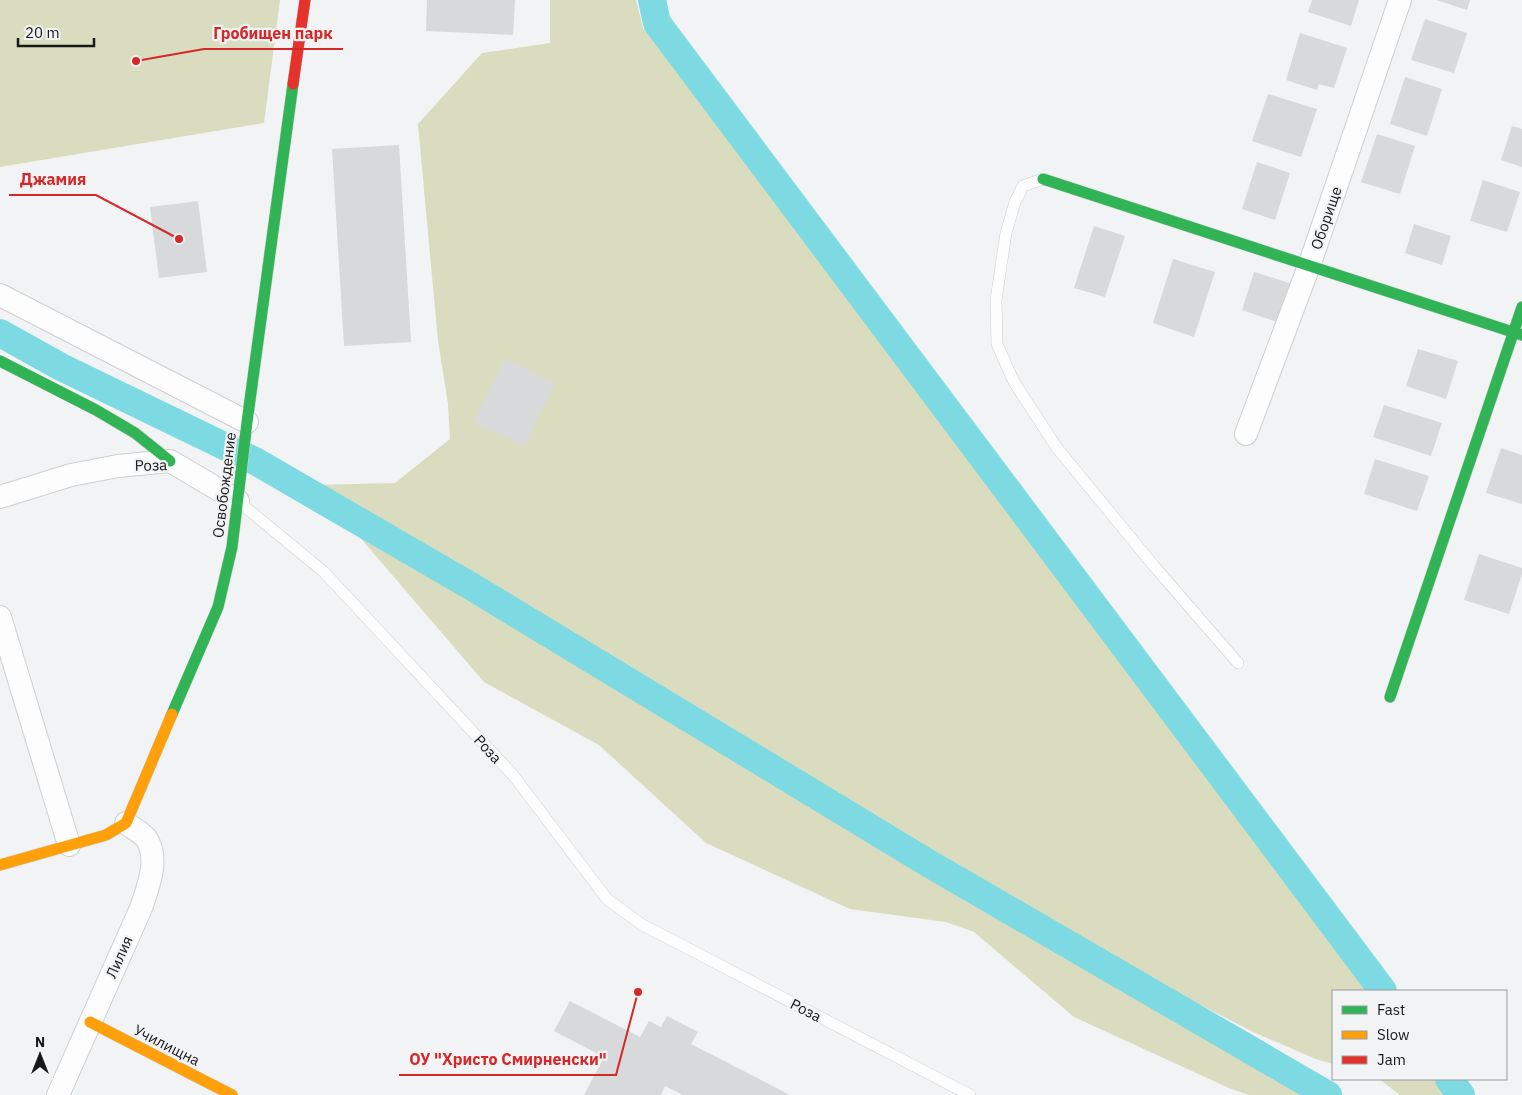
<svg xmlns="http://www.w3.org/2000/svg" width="1522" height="1095" viewBox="0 0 1522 1095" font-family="'IBM Plex Sans',sans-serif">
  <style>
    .green { fill: #d9dcbe }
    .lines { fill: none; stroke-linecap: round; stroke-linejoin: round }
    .canal { stroke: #7ddae2; stroke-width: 28 }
    .building { fill: #d8d9da }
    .lane-casing { stroke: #cecfd0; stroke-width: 12 }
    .street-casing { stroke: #cecfd0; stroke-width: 24 }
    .fast-casing { stroke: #cecfd0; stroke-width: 12 }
    .slow-casing { stroke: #cecfd0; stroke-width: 12 }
    .jam-casing { stroke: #cecfd0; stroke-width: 12 }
    .lane { stroke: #fdfdfd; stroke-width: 11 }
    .street { stroke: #fdfdfd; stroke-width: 22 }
    .fast { stroke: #30b455; stroke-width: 11 }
    .slow { stroke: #ff9f0a; stroke-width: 11 }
    .jam { stroke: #e5322d; stroke-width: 11 }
    .labels { text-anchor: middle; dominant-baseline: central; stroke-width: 4.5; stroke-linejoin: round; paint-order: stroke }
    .street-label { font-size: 15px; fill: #171818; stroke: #f1f3f5 }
    .leader { fill: none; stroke: #d62828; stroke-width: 2 }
    .callout-dot { fill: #d62828; stroke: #f1f3f5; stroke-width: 2 }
    .callout-label { font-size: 16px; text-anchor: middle; font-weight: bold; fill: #d62828; stroke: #f1f3f5; stroke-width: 4.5; stroke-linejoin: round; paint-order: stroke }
  </style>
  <rect width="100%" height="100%" fill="#f2f3f4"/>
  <!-- green -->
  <path class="green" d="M 0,0 L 280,0 L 264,123 L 0,167 Z
    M 550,0 L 636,0 L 643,28 L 877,315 L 1383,991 L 1333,991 L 1333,1064 L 1316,1059 L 1253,1032 L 942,871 L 1328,1095 L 1249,1095 L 1229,1088 L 1074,1017 L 974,932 L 946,922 L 850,909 L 706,843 L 599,745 L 484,682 L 333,506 L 460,579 L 314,485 L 395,483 L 450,439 L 448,404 L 438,341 L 418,124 L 482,53 L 550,43 Z
    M 1379,1079 L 1449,1079 L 1461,1095 L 1400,1095 Z"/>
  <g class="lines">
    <!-- canal -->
    <path class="canal" d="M 652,0 L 657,23 L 1383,991
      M 0,333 L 61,367 L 255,461 L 474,588 L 928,863 L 1328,1095
      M 1449,1079 L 1461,1095"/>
  </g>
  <!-- building -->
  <path class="building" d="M 427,0 L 515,0 L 513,35 L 426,31 Z
    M 1312,0 L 1359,0 L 1351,26 L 1308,12 Z
    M 1436,0 L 1470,0 L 1467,10 Z
    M 1425,19 L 1467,33 L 1454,73 L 1411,60 Z
    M 1300,33 L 1347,48 L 1334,88 L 1319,84 L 1317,90 L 1286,80 Z
    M 1405,77 L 1442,89 L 1427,136 L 1390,124 Z
    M 1268,94 L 1317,109 L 1301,157 L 1252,141 Z
    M 1512,126 L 1522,129 L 1522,167 L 1501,160 Z
    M 1377,134 L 1415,146 L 1400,194 L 1361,182 Z
    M 399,145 L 411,342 L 344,346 L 332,149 Z
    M 1257,162 L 1290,173 L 1275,220 L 1242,209 Z
    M 1483,180 L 1520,192 L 1507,232 L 1470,221 Z
    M 198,201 L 207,272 L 159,278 L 150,207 Z
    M 1414,224 L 1451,236 L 1442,265 L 1405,253 Z
    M 1094,226 L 1125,236 L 1105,297 L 1074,288 Z
    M 1173,259 L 1215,272 L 1194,337 L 1153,323 Z
    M 1254,272 L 1290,283 L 1277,322 L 1242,310 Z
    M 1418,349 L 1458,361 L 1446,399 L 1406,386 Z
    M 505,358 L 555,383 L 524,446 L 474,422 Z
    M 1384,405 L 1442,423 L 1431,456 L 1373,437 Z
    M 1501,448 L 1522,455 L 1522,504 L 1486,493 Z
    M 1375,459 L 1429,476 L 1417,511 L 1364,494 Z
    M 1479,554 L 1522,568 L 1522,574 L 1509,614 L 1464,600 Z
    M 570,1001 L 640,1037 L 649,1021 L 661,1027 L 667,1016 L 698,1032 L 691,1044 L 790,1095 L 683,1095 L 665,1086 L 661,1095 L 584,1095 L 604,1057 L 554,1031 Z"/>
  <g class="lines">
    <defs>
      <path id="lane" d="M 1043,179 L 1023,186 L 1015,202 L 1006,233 L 996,300 L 997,344 L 1014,382 L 1057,448 L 1154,566 L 1238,663
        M 239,502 L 324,572 L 513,775 L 607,899 L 641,924 L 970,1095"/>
      <path id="street" d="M 0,295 L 247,422
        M 1246,434 L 1309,266 L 1400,0
        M 0,497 L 71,475 L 118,466 L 170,461 L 238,501
        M 0,617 L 69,845
        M 58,1095 L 141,908 C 148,887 160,859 146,838 C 141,832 132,828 126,823"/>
      <path id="fast" d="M 1043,179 L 1522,335
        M 0,361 L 96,410 L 135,433 L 170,461
        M 1390,697 L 1522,307
        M 172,714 L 218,607 L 232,547 L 247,422 L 293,84"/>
      <path id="slow" d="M 0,865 L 106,835 L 126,823 L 172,714
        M 90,1022 L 232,1095"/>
      <path id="jam" d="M 293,84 L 305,0"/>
    </defs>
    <!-- lane casing -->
    <use href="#lane" class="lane-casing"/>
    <!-- street casing -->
    <use href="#street" class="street-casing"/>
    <!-- fast casing -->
    <use href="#fast" class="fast-casing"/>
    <!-- slow casing -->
    <use href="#slow" class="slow-casing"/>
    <!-- jam casing -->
    <use href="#jam" class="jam-casing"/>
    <!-- lane -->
    <use href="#lane" class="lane"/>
    <!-- street -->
    <use href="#street" class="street"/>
    <!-- fast -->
    <use href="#fast" class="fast"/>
    <!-- slow -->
    <use href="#slow" class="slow"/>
    <!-- jam -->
    <use href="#jam" class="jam"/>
  </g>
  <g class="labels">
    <!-- street labels -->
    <g class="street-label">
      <text transform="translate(1326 218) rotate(-71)">Оборище</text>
      <text transform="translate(151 465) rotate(-1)">Роза</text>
      <text transform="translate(224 485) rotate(-83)">Освобождение</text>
      <text transform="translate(488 749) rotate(47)">Роза</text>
      <text transform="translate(119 957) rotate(-66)">Лилия</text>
      <text transform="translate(806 1010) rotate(27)">Роза</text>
      <text transform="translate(167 1045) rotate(27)">Училищна</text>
    </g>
  </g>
  <!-- callouts -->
  <path class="leader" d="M136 61L204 49H343M179 239L96 195H9M638 992L616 1075H399"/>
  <g class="callout-dot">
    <circle cx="136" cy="61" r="5"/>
    <circle cx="179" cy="239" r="5"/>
    <circle cx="638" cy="992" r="5"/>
  </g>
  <g class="callout-label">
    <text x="273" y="39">Гробищен парк</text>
    <text x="53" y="185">Джамия</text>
    <text x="508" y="1065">ОУ "Христо Смирненски"</text>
  </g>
  <!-- legend -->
  <rect x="1332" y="990" width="175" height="90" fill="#f1f3f5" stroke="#9a9b9d"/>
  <rect x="1342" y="1006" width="25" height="8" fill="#30b455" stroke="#9a9b9d"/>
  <text x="1377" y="1015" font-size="15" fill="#171818">Fast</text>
  <rect x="1342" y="1031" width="25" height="8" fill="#ff9f0a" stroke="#9a9b9d"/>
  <text x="1377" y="1040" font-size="15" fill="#171818">Slow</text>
  <rect x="1342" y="1056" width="25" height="8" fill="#e5322d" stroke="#9a9b9d"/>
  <text x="1377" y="1065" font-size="15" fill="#171818">Jam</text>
  <!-- north arrow -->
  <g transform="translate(40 1055)" stroke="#f1f3f5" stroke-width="4" paint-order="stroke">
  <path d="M0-4L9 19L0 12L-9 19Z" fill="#171818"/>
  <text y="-8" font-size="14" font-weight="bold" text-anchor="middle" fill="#171818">N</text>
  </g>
  <!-- scale -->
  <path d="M18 38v8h76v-8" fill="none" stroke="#171818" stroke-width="2.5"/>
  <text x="25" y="38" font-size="15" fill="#171818" stroke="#f1f3f5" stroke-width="4" paint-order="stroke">20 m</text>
</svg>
